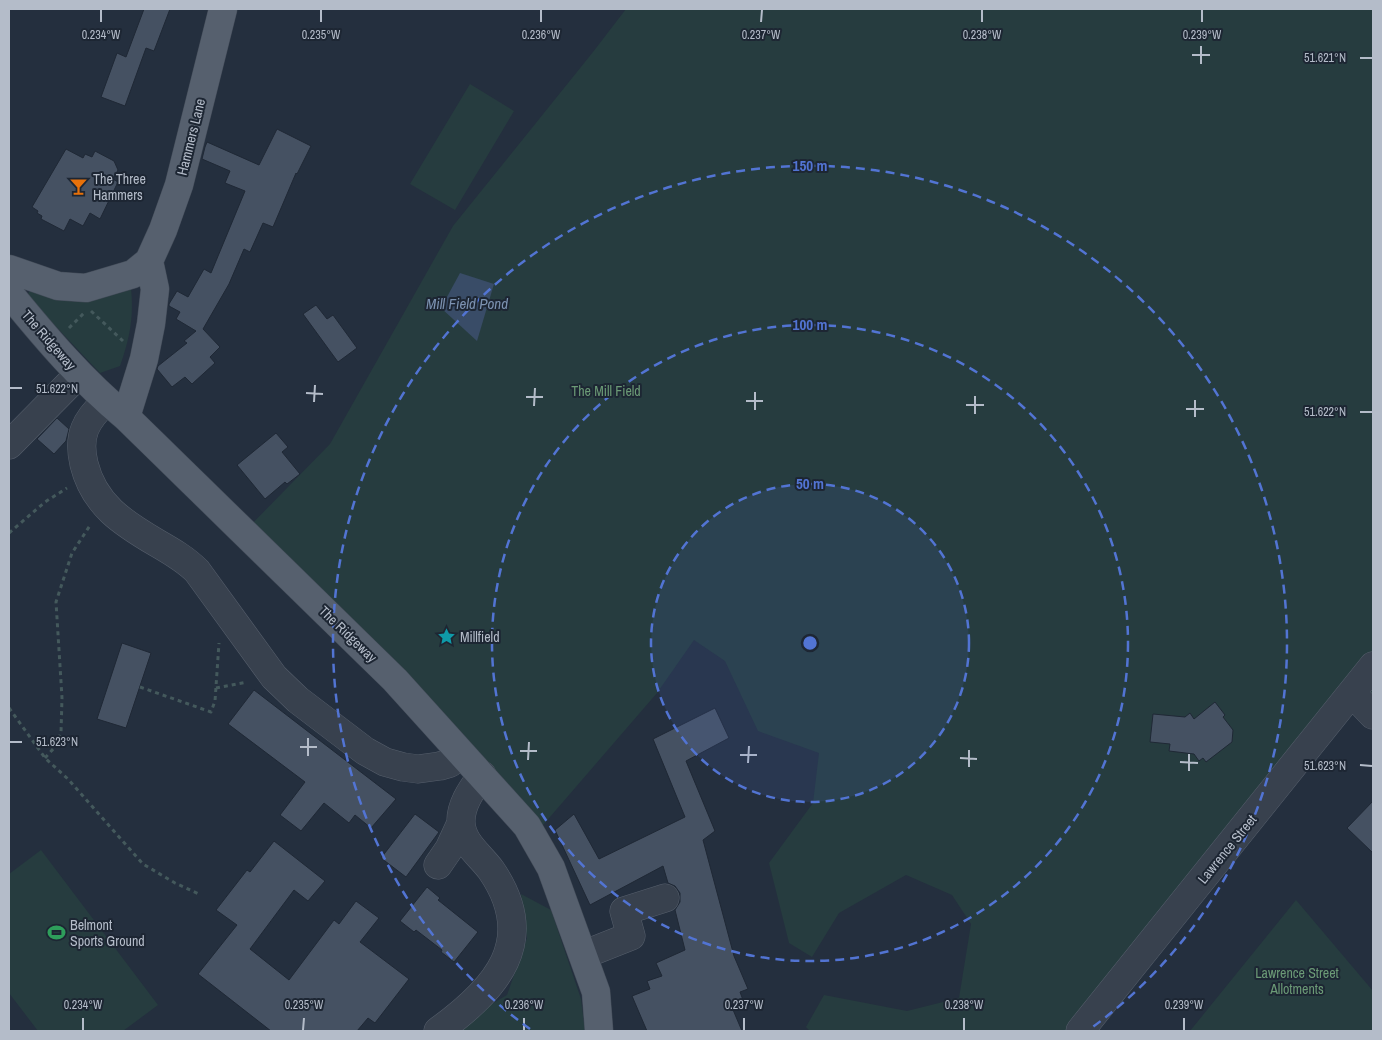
<svg xmlns="http://www.w3.org/2000/svg" width="1382" height="1040" viewBox="0 0 1382 1040" font-family="'Archivo Narrow',sans-serif">
  <style>
    .green { fill: #263c3f }
    .water { fill: #394c67 }
    .building { fill: #455162; stroke: #1f2835 }
    .lines { fill: none; stroke-linecap: round; stroke-linejoin: round }
    .minor-casing { stroke: #565f6c; stroke-width: 29 }
    .major-casing { stroke: #414a57; stroke-width: 29 }
    .path { stroke: #44595c; stroke-width: 3; stroke-dasharray: 4 4; stroke-linecap: butt }
    .minor { stroke: #38414e; stroke-width: 28 }
    .major { stroke: #56606e; stroke-width: 28 }
    .ticks { fill: none; stroke: #b4bcc9; stroke-width: 2 }
    .ring { fill: none; stroke: #5274d3; stroke-width: 2.5; stroke-dasharray: 9 6 }
    .labels { text-anchor: middle; dominant-baseline: central; stroke-width: 4; stroke-linejoin: round; paint-order: stroke }
    .street-label { font-size: 14px; fill: #b4bcc9; stroke: #1d2633 }
    .poi-label { font-size: 14px; fill: #b4bcc9; stroke: #1d2633; text-anchor: start }
    .park-label { font-size: 14px; fill: #6b9a76; stroke: #1d2633 }
    .water-label { font-size: 15px; font-style: italic; fill: #7c92b1; stroke: #1d2633 }
    .ticks-label { font-size: 12px; text-anchor: middle; fill: #b4bcc9; stroke: #1d2633; stroke-width: 4; stroke-linejoin: round; paint-order: stroke }
    .centre { fill: #5274d3; stroke: #1d2633; stroke-width: 2.5 }
    .ring-label { font-size: 15px; text-anchor: middle; font-weight: bold; fill: #5274d3; stroke: #1d2633; stroke-width: 4; stroke-linejoin: round; paint-order: stroke }
  </style>
  <rect width="100%" height="100%" fill="#242f3e"/>
  <!-- green -->
  <path class="green" d="M 626,9 L 1373,9 L 1373,696 L 1361,683 L 1080,1031 L 810,1031 L 806,1027 L 824,995 L 907,1011 L 959,998 L 971,924 L 952,895 L 906,875 L 839,913 L 812,957 L 789,943 L 769,863 L 813,803 L 819,753 L 758,731 L 725,661 L 694,640 L 657,693 L 531,839 L 244,532 L 330,444 L 453,226 L 593,52 Z
    M 470,84 L 514,111 L 455,210 L 410,184 Z
    M 31,288 L 80,299 L 120,293 L 131,288 C 134,316 130,338 120,366 L 100,373 L 27,296 Z
    M 41,850 L 158,1005 L 123,1031 L 38,1031 L 9,993 L 9,874 Z
    M 521,894 L 551,910 L 581,999 L 585,1031 L 445,1031 L 507,995 L 527,938 Z
    M 1296,900 L 1373,991 L 1373,1031 L 1190,1031 Z"/>
  <!-- water -->
  <path class="water" d="M 460,273 L 494,284 L 477,341 L 441,308 Z"/>
  <!-- building -->
  <path class="building" d="M 144,9 L 170,9 L 154,51 L 146,48 L 125,106 L 101,97 L 117,53 L 126,57 Z
    M 277,129 L 311,146 L 297,174 L 296,173 L 273,227 L 263,223 L 250,252 L 244,249 L 229,284 L 203,329 L 220,347 L 210,357 L 215,363 L 192,384 L 185,377 L 172,387 L 157,369 L 158,366 L 187,343 L 184,341 L 196,331 L 176,319 L 180,312 L 169,306 L 169,304 L 177,291 L 188,297 L 204,269 L 211,273 L 245,191 L 225,183 L 230,171 L 202,159 L 205,147 L 207,142 L 259,165 Z
    M 66,149 L 83,158 L 85,154 L 92,157 L 95,151 L 114,161 L 118,170 L 113,179 L 118,182 L 100,219 L 90,213 L 83,226 L 70,219 L 64,231 L 41,219 L 42,216 L 37,213 L 38,211 L 32,207 Z
    M 316,305 L 327,319 L 333,315 L 357,348 L 338,362 L 303,314 Z
    M 57,418 L 69,429 L 66,441 L 54,454 L 37,439 Z
    M 276,433 L 288,447 L 282,452 L 300,474 L 287,484 L 285,482 L 265,499 L 237,465 Z
    M 122,643 L 151,653 L 126,728 L 97,719 Z
    M 254,690 L 396,799 L 371,828 L 355,815 L 349,823 L 324,803 L 301,831 L 280,815 L 305,782 L 228,724 Z
    M 1215,702 L 1225,715 L 1223,717 L 1233,730 L 1232,742 L 1206,762 L 1203,758 L 1199,761 L 1194,754 L 1169,751 L 1170,744 L 1150,742 L 1153,714 L 1185,717 L 1190,713 L 1194,719 Z
    M 715,708 L 729,738 L 686,761 L 715,831 L 703,840 L 734,956 L 748,989 L 740,992 L 743,1000 L 731,1005 L 742,1031 L 647,1031 L 632,996 L 650,989 L 647,981 L 662,976 L 656,963 L 685,950 L 675,910 L 680,902 L 680,893 L 675,886 L 668,883 L 663,866 L 590,905 L 555,830 L 574,814 L 599,859 L 685,817 L 653,739 Z
    M 1373,801 L 1373,853 L 1347,828 Z
    M 415,814 L 439,832 L 406,877 L 381,858 Z
    M 274,841 L 325,881 L 308,901 L 294,890 L 250,949 L 289,980 L 334,920 L 339,924 L 356,901 L 379,918 L 360,942 L 409,979 L 375,1023 L 368,1018 L 357,1031 L 271,1031 L 198,974 L 237,925 L 216,910 L 247,870 L 250,872 Z
    M 427,887 L 440,898 L 438,900 L 478,932 L 454,962 L 441,952 L 442,950 L 416,930 L 414,932 L 400,921 Z"/>
  <g class="lines">
    <defs>
      <path id="minor" d="M 106,401 C 86,420 77,435 84,464 C 94,505 123,523 157,543 C 171,551 185,559 197,571 L 274,677 L 298,700 L 365,751 L 385,762 L 403,767 L 418,769 L 440,766 L 450,763 L 460,753
        M 9,445 L 79,374
        M 1352,693 L 1373,715
        M 438,865 L 449,849 L 461,823
        M 583,955 L 631,936 L 624,911 L 665,898
        M 438,1031 C 496,989 540,941 491,870 C 480,855 462,843 461,823 C 460,805 472,789 482,775
        M 1080,1031 L 1373,666"/>
      <path id="major" d="M 9,269 L 58,286 L 86,288 L 133,274 L 149,261 L 163,230 L 179,185 L 223,9
        M 9,293 C 45,337 82,381 126,417 L 395,680 L 527,826 L 551,868 L 596,992 L 599,1031
        M 126,417 L 144,359 L 151,324 L 155,289 L 149,261"/>
    </defs>
    <!-- minor casing -->
    <use href="#minor" class="minor-casing"/>
    <!-- major casing -->
    <use href="#major" class="major-casing"/>
    <!-- path -->
    <path class="path" d="M 91,311 L 123,341
      M 69,328 L 86,311
      M 9,533 L 45,502 L 67,488
      M 140,687 L 211,712 L 215,701 L 219,643
      M 216,688 L 247,682
      M 9,708 L 45,758 L 68,779 L 143,864 L 175,883 L 199,894
      M 45,758 L 55,747 L 61,733 L 62,698 L 56,602 L 72,553 L 91,524"/>
    <!-- minor -->
    <use href="#minor" class="minor"/>
    <!-- major -->
    <use href="#major" class="major"/>
  </g>
  <!-- ticks -->
  <path class="ticks" d="M 101,22 L 101,10M 321,22 L 321,10M 541,22 L 541,10M 761,22 L 762,10M 982,22 L 982,10M 1202,22 L 1202,10M 1192,55 L 1210,55M 1360,58 L 1372,58M 1201,64 L 1201,46M 10,388 L 22,388M 306,393 L 323,394M 526,397 L 543,397M 746,401 L 763,401M 314,402 L 315,385M 966,405 L 984,405M 534,406 L 535,388M 1186,409 L 1204,409M 755,410 L 755,392M 1360,412 L 1372,412M 975,414 L 975,396M 1195,417 L 1195,400M 10,742 L 22,742M 300,747 L 317,747M 520,751 L 537,751M 740,755 L 757,755M 308,756 L 308,738M 960,758 L 977,759M 528,760 L 529,742M 1180,762 L 1198,763M 748,763 L 749,746M 1360,765 L 1372,766M 969,767 L 969,750M 1189,771 L 1189,754M 83,1030 L 83,1018M 303,1030 L 304,1018M 524,1030 L 524,1018M 744,1030 L 744,1018M 964,1030 L 964,1018M 1184,1030 L 1184,1018"/>
  <!-- distance rings -->
  <circle cx="810" cy="643" r="159" fill="#5274d3" fill-opacity=".12"/>
  <g class="ring">
    <circle cx="810" cy="643" r="159"/>
    <circle cx="810" cy="643" r="318"/>
    <path d="M530 1029A477 477 0 1 1 1090 1029"/>
  </g>
  <!-- icons -->
  <defs>
    <symbol id="bar-bare" viewBox="-9 -9 18 18"><path d="M-6-5H6L.8 .8V4.5H3.5V6h-7V4.5H-.8V.8Z" fill="#e8710a" stroke="#1d2633" stroke-width="2.5" paint-order="stroke"/></symbol>
    <symbol id="sight-bare" viewBox="-9 -9 18 18"><path d="M0-6L1.8-2.2L6-1.7L2.9 1.2L3.7 5.4L0 3.3L-3.7 5.4L-2.9 1.2L-6-1.7L-1.8-2.2Z" fill="#0f9aa8" stroke="#1d2633" stroke-width="2.5" paint-order="stroke"/></symbol>
    <symbol id="stadium-bare" viewBox="-9 -9 18 18"><path d="M0-5a6.5 5 0 1 0 0 10a6.5 5 0 1 0 0-10ZM-3.5-1.8h7v3.6h-7Z" fill="#2e9e5b" stroke="#1d2633" stroke-width="2.5" paint-order="stroke"/></symbol>
  </defs>
  <g fill-rule="evenodd">
    <use href="#bar-bare" x="66" y="174" width="25" height="25"/>
    <use href="#sight-bare" x="434" y="624" width="25" height="25"/>
    <use href="#stadium-bare" x="44" y="920" width="25" height="25"/>
  </g>
  <g class="labels">
    <!-- street labels -->
    <g class="street-label">
      <text transform="translate(191 137) rotate(-76)">Hammers Lane</text>
      <text transform="translate(49 340) rotate(49)">The Ridgeway</text>
      <text transform="translate(348 634) rotate(44)">The Ridgeway</text>
      <text transform="translate(1227 849) rotate(-51)">Lawrence Street</text>
    </g>
    <!-- poi labels -->
    <g class="poi-label">
      <text x="93" y="179">The Three<tspan x="93" dy="16">Hammers</tspan></text>
      <text x="460" y="637">Millfield</text>
      <text x="70" y="925">Belmont<tspan x="70" dy="16">Sports Ground</tspan></text>
    </g>
    <!-- park labels -->
    <g class="park-label">
      <text x="606" y="391">The Mill Field</text>
      <text x="1297" y="973">Lawrence Street<tspan x="1297" dy="16">Allotments</tspan></text>
    </g>
    <!-- water labels -->
    <g class="water-label">
      <text x="467" y="303">Mill Field Pond</text>
    </g>
  </g>
  <g class="ticks-label">
    <text x="101" y="39">0.234°W</text>
    <text x="321" y="39">0.235°W</text>
    <text x="541" y="39">0.236°W</text>
    <text x="761" y="39">0.237°W</text>
    <text x="982" y="39">0.238°W</text>
    <text x="1202" y="39">0.239°W</text>
    <text x="1325" y="62">51.621°N</text>
    <text x="57" y="393">51.622°N</text>
    <text x="1325" y="416">51.622°N</text>
    <text x="57" y="746">51.623°N</text>
    <text x="1325" y="770">51.623°N</text>
    <text x="83" y="1009">0.234°W</text>
    <text x="304" y="1009">0.235°W</text>
    <text x="524" y="1009">0.236°W</text>
    <text x="744" y="1009">0.237°W</text>
    <text x="964" y="1009">0.238°W</text>
    <text x="1184" y="1009">0.239°W</text>
  </g>
  <circle cx="810" cy="643" r="8" class="centre"/>
  <g class="ring-label">
    <text x="810" y="171">150 m</text>
    <text x="810" y="330">100 m</text>
    <text x="810" y="489">50 m</text>
  </g>
  <!-- border -->
  <rect width="1382" height="1040" fill="none" stroke="#b4bcc9" stroke-width="20"/>
</svg>
